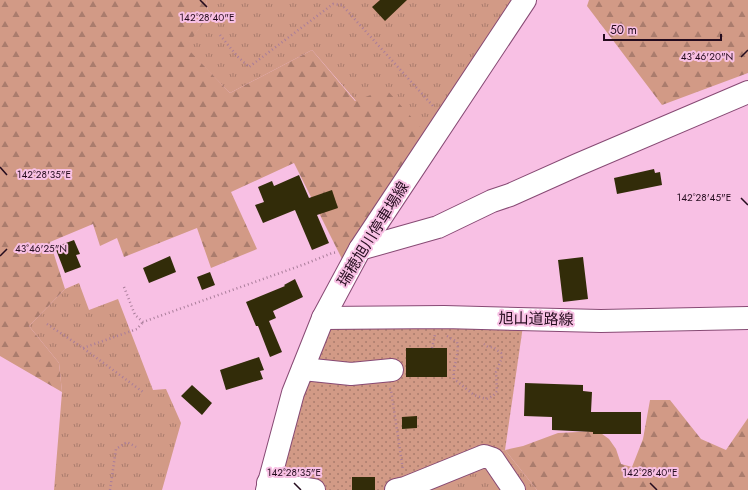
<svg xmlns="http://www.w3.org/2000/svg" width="748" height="490" viewBox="0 0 748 490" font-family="Jost,'Noto Sans JP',sans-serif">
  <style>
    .grass { fill: url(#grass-tufts) }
    .forest { fill: url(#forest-firs) }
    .garden { fill: url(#garden-dots) }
    .building { fill: #322c09 }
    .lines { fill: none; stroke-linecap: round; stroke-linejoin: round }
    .minor-casing { stroke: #874a74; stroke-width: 24 }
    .major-casing { stroke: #874a74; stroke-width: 24 }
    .path { stroke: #a97d9a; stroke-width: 2.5; stroke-dasharray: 1 3; stroke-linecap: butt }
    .minor { stroke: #fff; stroke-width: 22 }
    .major { stroke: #fff; stroke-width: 22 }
    .ticks { fill: none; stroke: #250c1e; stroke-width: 1.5 }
    .labels { text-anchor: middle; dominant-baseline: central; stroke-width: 4; stroke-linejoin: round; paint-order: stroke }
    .street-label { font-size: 15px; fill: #250c1e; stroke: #f8c0e4 }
    .ticks-label { font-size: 10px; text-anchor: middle; fill: #250c1e; stroke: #f8c0e4; stroke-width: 4; stroke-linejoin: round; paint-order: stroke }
  </style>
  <defs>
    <pattern id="grass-tufts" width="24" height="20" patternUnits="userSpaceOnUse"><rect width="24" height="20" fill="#d29a86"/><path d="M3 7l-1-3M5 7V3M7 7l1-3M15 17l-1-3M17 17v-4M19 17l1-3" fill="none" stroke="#aa7c6d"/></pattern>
    <pattern id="forest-firs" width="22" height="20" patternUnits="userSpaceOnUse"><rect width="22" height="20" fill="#d29a86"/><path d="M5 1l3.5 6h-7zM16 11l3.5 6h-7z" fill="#aa7c6d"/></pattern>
    <pattern id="garden-dots" width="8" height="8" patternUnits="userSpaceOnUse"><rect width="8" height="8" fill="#d29a86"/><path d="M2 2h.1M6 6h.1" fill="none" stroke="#aa7c6d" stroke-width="1.8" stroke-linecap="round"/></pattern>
  </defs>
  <rect width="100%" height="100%" fill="#f8c0e4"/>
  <!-- grass -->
  <path class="grass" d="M 206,0 L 525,0 L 432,140 L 356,101 L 312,50 L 230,93 L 185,47 L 209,15 Z
    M 79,283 L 89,310 L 118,299 L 153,390 L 166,389 L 181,423 L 162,490 L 54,490 L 62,392 L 59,363 L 29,326 L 65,289 Z
    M 505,450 L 537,490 L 396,490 L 484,456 Z"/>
  <!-- forest -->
  <path class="forest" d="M 0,0 L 206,0 L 209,15 L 186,47 L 230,93 L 312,50 L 355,101 L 386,89 L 432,140 L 348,271 L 294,163 L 231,192 L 257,249 L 211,268 L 197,228 L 124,257 L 117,238 L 100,246 L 93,224 L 50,242 L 65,289 L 29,326 L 59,363 L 62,392 L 0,356 Z
    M 589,0 L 748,0 L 748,73 L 662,105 L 587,6 Z
    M 650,400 L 670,400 L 701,439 L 726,450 L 748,418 L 748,490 L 537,490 L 505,450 L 523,446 L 558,433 L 598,431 L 609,439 L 616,449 L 621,464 L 632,467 L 643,439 Z"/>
  <!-- garden -->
  <path class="garden" d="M 323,318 L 524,319 L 505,450 L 484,456 L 396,490 L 314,490 L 277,484 Z"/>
  <!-- building -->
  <path class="building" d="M 380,0 L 407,0 L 385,21 L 372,7 Z
    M 654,169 L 655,173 L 660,172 L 662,185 L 617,194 L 614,178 Z
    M 299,175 L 309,198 L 332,190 L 338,208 L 317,215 L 329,243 L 312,250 L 295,210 L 263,223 L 255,205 L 264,202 L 258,187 L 272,181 L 274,186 Z
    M 74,240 L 80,254 L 76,255 L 81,267 L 65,273 L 55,247 Z
    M 170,256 L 176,272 L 149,283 L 143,268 Z
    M 583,257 L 588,299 L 563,302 L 558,260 Z
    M 210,272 L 215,285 L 202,290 L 197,277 Z
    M 295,279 L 303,297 L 273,311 L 276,318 L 269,321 L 282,352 L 270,357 L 258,326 L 256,326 L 246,302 L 285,286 L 284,285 Z
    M 406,348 L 447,348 L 447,377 L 406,377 Z
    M 259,357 L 264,370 L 260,371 L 263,379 L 226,390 L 220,370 Z
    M 525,383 L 583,385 L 583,391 L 592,392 L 591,412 L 641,412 L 641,434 L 593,434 L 593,432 L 552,430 L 552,417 L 524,416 Z
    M 192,385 L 212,403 L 202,415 L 181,396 Z
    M 417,416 L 417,428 L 402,429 L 402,417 Z
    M 352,477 L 375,477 L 375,490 L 352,490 Z"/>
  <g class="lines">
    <defs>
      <path id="minor" d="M 360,249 L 438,227 L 492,201 L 510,195 L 577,165 L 748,92
        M 323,318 L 444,317 L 601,321 L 748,318
        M 303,369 L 351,374 L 392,370
        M 268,483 L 314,490
        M 396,490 L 405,488 L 484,456 L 493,459 L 514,490"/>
      <path id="major" d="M 267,490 L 293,393 L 323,318 L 360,249 L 525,0"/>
    </defs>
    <!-- minor casing -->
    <use href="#minor" class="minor-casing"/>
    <!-- major casing -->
    <use href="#major" class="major-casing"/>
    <!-- path -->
    <path class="path" d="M 220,35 L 237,56 L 249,67 L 333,4 L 342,5 L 433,106
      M 124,287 L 135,315 L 143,322 L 305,264 L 332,253 L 338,252
      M 47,324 L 83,348 L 143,392
      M 447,336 L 457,342 C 460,355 452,367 454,379 L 474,395 L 486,399 L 493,396 L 497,391 L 496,372 L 502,358 L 501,353 L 493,347 L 488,347 L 484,344
      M 83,348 L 137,329 L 143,322
      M 432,348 L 435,335
      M 390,388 L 391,390 L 403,470
      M 110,490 L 116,449 L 127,442 L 136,447"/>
    <!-- minor -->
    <use href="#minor" class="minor"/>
    <!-- major -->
    <use href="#major" class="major"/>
  </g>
  <!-- ticks -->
  <path class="ticks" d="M 200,0 L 207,7M 741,57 L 748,50M 0,167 L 7,175M 741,198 L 748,205M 0,256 L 7,249M 294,483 L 301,490M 650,483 L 657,490"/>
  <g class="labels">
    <!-- street labels -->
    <g class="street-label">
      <text transform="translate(373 234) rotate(-58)">瑞穂旭川停車場線</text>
      <text transform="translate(536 319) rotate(1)">旭山道路線</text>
    </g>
  </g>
  <g class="ticks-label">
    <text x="207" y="21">142°28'40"E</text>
    <text x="707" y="60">43°46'20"N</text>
    <text x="44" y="178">142°28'35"E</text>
    <text x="704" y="201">142°28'45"E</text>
    <text x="41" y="252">43°46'25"N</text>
    <text x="294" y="476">142°28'35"E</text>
    <text x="650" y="476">142°28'40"E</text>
  </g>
  <!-- scale -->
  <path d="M604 34v6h117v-6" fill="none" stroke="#250c1e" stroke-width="2"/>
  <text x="610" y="34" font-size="12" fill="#250c1e" stroke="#f8c0e4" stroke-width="3" paint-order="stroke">50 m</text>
</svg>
